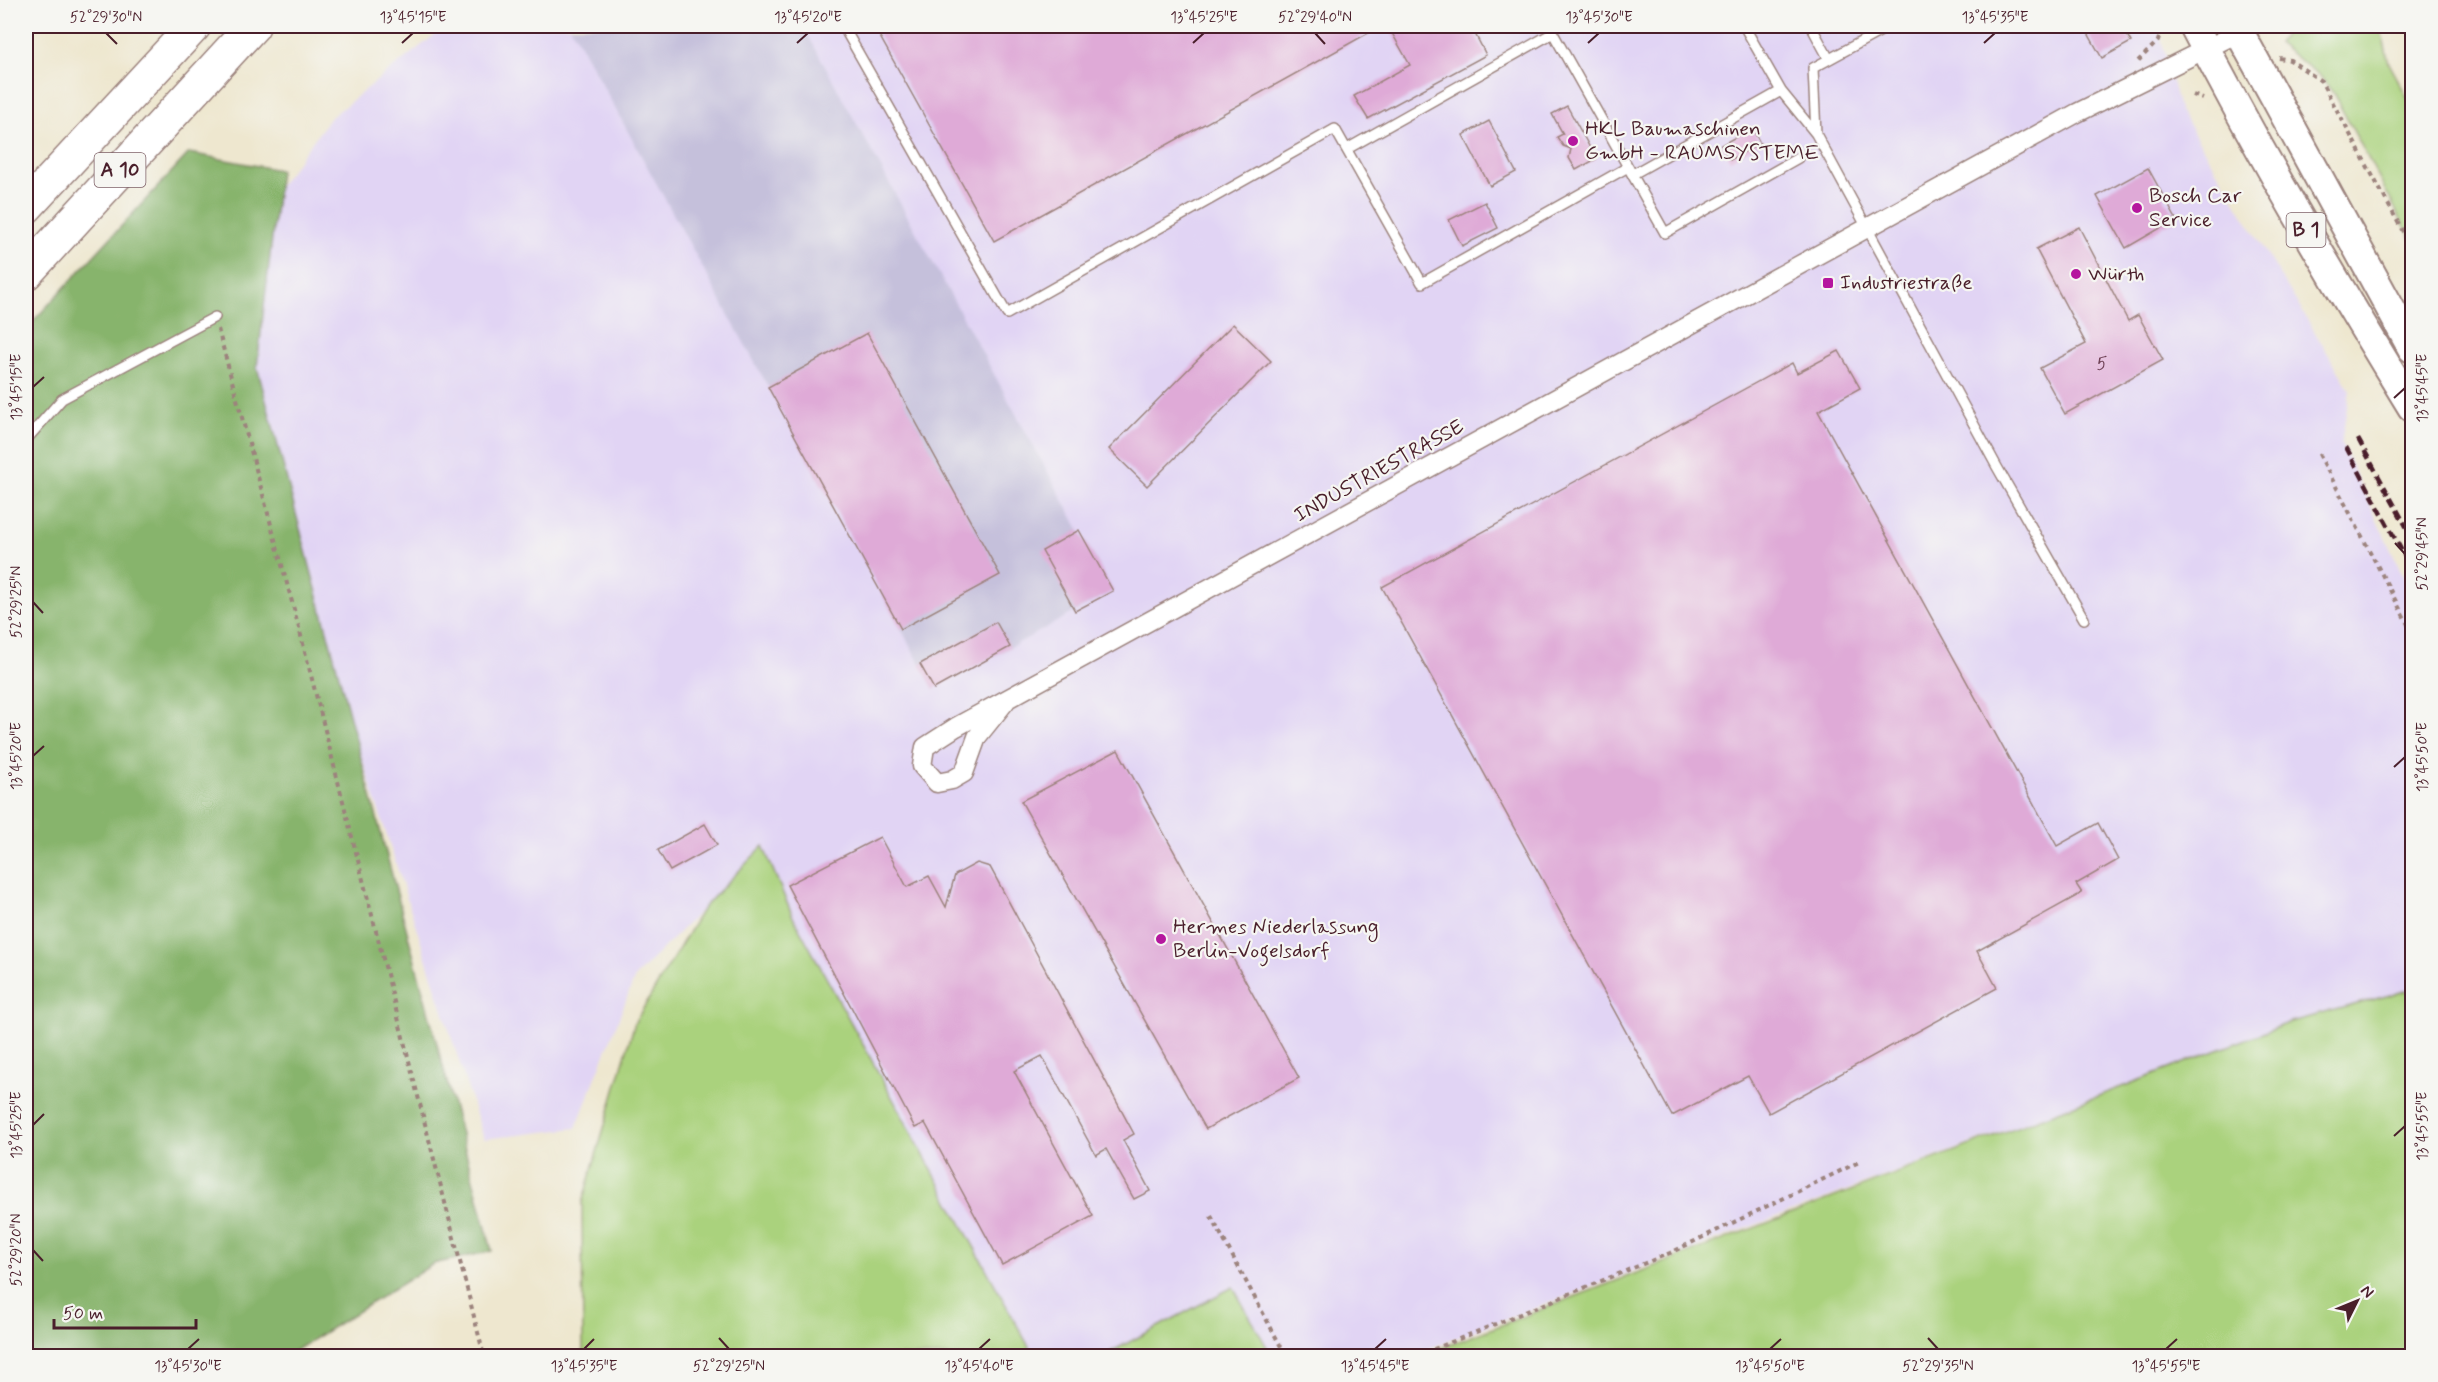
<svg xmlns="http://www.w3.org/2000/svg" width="2438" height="1382" viewBox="0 0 2438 1382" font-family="Mynerve,sans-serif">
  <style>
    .built { fill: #e1d4f4 }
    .industrial { fill: #c5c0db }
    .green { fill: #aad27d; stroke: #7a7854; stroke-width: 1.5 }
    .forest { fill: #87b46c; stroke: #686a4c; stroke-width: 1.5 }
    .building { fill: #dfaad7 }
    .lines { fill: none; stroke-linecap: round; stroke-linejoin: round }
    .lane-casing { stroke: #9c837d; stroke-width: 12 }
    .street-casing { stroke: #9c837d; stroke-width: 21 }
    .primary-casing { stroke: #9c837d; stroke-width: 32 }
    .highway-casing { stroke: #9c837d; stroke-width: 36 }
    .path { stroke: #9c837d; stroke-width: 4; stroke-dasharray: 4.5 4.5; stroke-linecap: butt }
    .lane { stroke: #fff; stroke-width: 9 }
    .street { stroke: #fff; stroke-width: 18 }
    .primary { stroke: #fff; stroke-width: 28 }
    .highway { stroke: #fff; stroke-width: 33 }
    .rail { stroke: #4a1f2b; stroke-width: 4.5; stroke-dasharray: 9 4.5; stroke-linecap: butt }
    .ticks { fill: none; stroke: #4a1f2b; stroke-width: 2 }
    .poi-dot { fill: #b5179e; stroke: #f6f6f2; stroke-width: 2 }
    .labels { text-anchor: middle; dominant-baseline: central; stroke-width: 4.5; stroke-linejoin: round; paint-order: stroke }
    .number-label { font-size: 18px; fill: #6f4256 }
    .shield { fill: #f6f6f2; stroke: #7e6067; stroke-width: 1.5 }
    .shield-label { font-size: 20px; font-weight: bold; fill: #4a1f2b }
    .poi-label { font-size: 21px; fill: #4a1f2b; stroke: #f6f6f2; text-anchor: start }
    .street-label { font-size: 21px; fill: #4a1f2b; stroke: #f6f6f2 }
    .neatline { fill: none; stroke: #4a1f2b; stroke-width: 2 }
    .ticks-label { font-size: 15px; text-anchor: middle; fill: #4a1f2b }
  </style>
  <rect width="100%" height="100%" fill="#f6f6f2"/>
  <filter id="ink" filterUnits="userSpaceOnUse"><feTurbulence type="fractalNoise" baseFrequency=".0167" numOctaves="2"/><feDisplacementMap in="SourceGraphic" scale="12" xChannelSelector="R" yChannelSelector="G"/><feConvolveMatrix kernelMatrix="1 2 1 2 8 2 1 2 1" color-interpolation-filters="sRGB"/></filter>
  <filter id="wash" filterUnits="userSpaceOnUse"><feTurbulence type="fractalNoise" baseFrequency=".008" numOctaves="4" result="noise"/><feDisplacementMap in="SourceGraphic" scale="24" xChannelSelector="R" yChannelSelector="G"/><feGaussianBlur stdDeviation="1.35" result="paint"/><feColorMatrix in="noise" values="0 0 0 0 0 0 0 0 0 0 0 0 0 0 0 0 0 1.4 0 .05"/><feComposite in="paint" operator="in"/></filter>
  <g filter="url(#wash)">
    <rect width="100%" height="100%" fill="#eee7cf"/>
    <!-- built -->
    <path class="built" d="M 446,26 L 2158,26 L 2179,109 L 2350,390 L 2341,443 L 2412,595 L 2412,989 L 2291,1022 L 1409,1356 L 1272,1356 L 1233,1287 L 1103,1356 L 1034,1356 L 793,917 L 763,847 L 635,977 L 576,1128 L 484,1139 L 246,396 L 253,221 L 330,118 Z"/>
    <!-- industrial -->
    <path class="industrial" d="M 570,26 L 803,26 L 1113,591 L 934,689 Z"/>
    <!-- green -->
    <path class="green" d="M 2290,26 L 2380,26 L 2389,63 L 2412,106 L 2412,240 L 2333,93 L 2320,76 L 2278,43 Z
      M 763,846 L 793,917 L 1034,1356 L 583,1356 L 582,1203 L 635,1022 L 703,908 Z
      M 2412,989 L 2412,1356 L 1420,1356 L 2291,1022 Z
      M 1233,1287 L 1272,1356 L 1103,1356 Z"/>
    <!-- forest -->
    <path class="forest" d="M 189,153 L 280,170 L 257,367 L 492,1251 L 433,1264 L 287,1356 L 26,1356 L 26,329 Z"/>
    <g id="blocks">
      <!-- building -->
      <path class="building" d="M 874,26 L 1381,26 L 994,241 Z
        M 1388,26 L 1471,26 L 1486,55 L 1368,119 L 1354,96 L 1410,65 Z
        M 2084,26 L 2122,26 L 2131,42 L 2102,58 Z
        M 1567,106 L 1596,159 L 1576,170 L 1569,158 L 1571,149 L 1563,146 L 1557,137 L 1563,134 L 1552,114 Z
        M 1489,121 L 1516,172 L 1490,186 L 1463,135 Z
        M 1752,128 L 1760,143 L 1730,160 L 1721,145 Z
        M 2148,168 L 2176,219 L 2126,248 L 2097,196 Z
        M 1485,202 L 1498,228 L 1462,246 L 1449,220 Z
        M 2079,227 L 2128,321 L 2138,315 L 2163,360 L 2065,414 L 2040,368 L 2086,344 L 2036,249 Z
        M 1233,324 L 1271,361 L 1147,486 L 1109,449 Z
        M 867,333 L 1000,575 L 901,629 L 768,387 Z
        M 1839,351 L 1860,388 L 1818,411 L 2057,846 L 2098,823 L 2118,860 L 2076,884 L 2082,893 L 1977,951 L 1997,988 L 1769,1113 L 1748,1076 L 1672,1116 L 1382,587 L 1792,363 L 1797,373 Z
        M 1079,530 L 1113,591 L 1075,611 L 1042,551 Z
        M 996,622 L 1010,647 L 934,689 L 920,664 Z
        M 1118,750 L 1299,1078 L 1206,1129 L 1021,801 Z
        M 705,824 L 717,845 L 670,871 L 658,850 Z
        M 880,837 L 907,887 L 929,876 L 946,907 L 955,875 L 977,863 L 990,867 L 1134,1134 L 1123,1140 L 1150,1191 L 1134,1199 L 1106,1149 L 1096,1155 L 1042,1056 L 1014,1071 L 1093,1216 L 1002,1265 L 925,1123 L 915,1128 L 787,885 Z"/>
    </g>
  </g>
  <g filter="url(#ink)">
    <use href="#blocks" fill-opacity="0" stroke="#9c837d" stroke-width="1.5"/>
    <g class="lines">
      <defs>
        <path id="lane" d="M 843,26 L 1007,314 L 1335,129 L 1422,283 L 1628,167
          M 1549,26 L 1665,233 L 1798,158
          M 1744,26 L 1781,91 L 1816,134 L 1997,467 L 2084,619
          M 1811,26 L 1829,59
          M 1816,134 L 1813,68 L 1890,26
          M 1347,149 L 1553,33
          M 1633,174 L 1781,91
          M 26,440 L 62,399 L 215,317"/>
        <path id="street" d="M 1006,701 L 977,737 L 964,773 L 952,780 L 937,783 L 922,766 L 925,747 L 956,727 L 2077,113 L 2240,32"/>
        <path id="primary" d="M 2194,26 C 2261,156 2335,282 2412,407
          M 2236,26 L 2412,348"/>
        <path id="highway" d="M 26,207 L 194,26
          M 26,273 L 253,26"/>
      </defs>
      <!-- lane casing -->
      <use href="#lane" class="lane-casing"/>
      <!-- street casing -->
      <use href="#street" class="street-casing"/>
      <!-- primary casing -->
      <use href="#primary" class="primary-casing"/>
      <!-- highway casing -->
      <use href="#highway" class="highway-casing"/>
      <!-- path -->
      <path class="path" d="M 2279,58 L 2290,60 L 2321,81 L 2412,248
        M 2138,61 L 2158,41 L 2163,26
        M 2193,95 L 2203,99
        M 218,329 L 299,628 L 484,1356
        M 2319,454 L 2412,632
        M 1211,1216 L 1286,1356
        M 1417,1356 L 1670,1253 L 1861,1161"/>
      <!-- lane -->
      <use href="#lane" class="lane"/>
      <!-- street -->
      <use href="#street" class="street"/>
      <!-- primary -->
      <use href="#primary" class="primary"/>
      <!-- highway -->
      <use href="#highway" class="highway"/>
      <!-- rail -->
      <path class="rail" d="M 2358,439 L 2412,537
        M 2346,447 L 2412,570"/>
    </g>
  </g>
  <!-- ticks -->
  <path class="ticks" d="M 106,33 L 117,44M 1315,33 L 1325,44M 402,43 L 413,33M 797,43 L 808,33M 1193,43 L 1204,33M 1588,43 L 1599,33M 1984,43 L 1995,33M 33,387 L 44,377M 2394,398 L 2405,388M 2395,543 L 2405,554M 33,602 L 43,613M 33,756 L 44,746M 2394,767 L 2405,757M 33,1125 L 44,1114M 2394,1136 L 2405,1126M 33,1250 L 43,1261M 719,1338 L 729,1349M 1928,1338 L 1938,1349M 188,1349 L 199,1339M 584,1349 L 594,1339M 979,1349 L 990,1339M 1375,1349 L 1386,1339M 1770,1349 L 1781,1339M 2166,1349 L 2177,1339"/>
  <!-- markers -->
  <g class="poi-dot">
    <circle cx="1573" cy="141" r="6"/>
    <circle cx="2137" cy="208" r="6"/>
    <circle cx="2076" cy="274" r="6"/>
    <rect x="1822" y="277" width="12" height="12" rx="3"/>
    <circle cx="1161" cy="939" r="6"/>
  </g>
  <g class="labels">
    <!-- number labels -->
    <g class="number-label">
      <text x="2102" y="364">5</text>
    </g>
    <!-- shield labels -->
    <g class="shield">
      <rect x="94.5" y="153" width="51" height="34" rx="4.5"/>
      <rect x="2286.5" y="213" width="39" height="34" rx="4.5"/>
    </g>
    <g class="shield-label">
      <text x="120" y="170">A 10</text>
      <text x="2306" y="230">B 1</text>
    </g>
    <!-- poi labels -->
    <g class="poi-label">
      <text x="1585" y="129">HKL Baumaschinen<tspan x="1585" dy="24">GmbH - RAUMSYSTEME</tspan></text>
      <text x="2149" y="196">Bosch Car<tspan x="2149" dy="24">Service</tspan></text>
      <text x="2088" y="274">Würth</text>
      <text x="1840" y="283">Industriestraße</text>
      <text x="1173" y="927">Hermes Niederlassung<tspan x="1173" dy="24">Berlin-Vogelsdorf</tspan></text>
    </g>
    <!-- street labels -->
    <g class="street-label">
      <text transform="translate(1379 471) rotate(-29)">INDUSTRIESTRASSE</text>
    </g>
  </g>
  <!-- margin -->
  <rect width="2438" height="1382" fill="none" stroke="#f6f6f2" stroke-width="66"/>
  <!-- north arrow -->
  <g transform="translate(2357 1301) rotate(47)" stroke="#f6f6f2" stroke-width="4.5" paint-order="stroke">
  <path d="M0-4.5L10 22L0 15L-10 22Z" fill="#4a1f2b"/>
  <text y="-9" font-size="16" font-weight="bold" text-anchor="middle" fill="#4a1f2b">N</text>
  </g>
  <!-- scale -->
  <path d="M54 1319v9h142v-9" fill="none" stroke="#4a1f2b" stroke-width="3"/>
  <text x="63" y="1319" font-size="18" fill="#4a1f2b" stroke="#f6f6f2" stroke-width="4.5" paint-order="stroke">50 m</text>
  <rect x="33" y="33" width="2372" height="1316" class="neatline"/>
  <g class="ticks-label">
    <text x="106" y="22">52°29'30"N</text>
    <text x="413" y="22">13°45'15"E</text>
    <text x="808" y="22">13°45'20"E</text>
    <text x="1204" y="22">13°45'25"E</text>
    <text x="1315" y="22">52°29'40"N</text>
    <text x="1599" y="22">13°45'30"E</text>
    <text x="1995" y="22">13°45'35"E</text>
    <text transform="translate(16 387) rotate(-90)" y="5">13°45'15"E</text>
    <text transform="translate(2422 388) rotate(-90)" y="5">13°45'45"E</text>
    <text transform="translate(2422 554) rotate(-90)" y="5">52°29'45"N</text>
    <text transform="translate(16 602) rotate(-90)" y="5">52°29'25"N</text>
    <text transform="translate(16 756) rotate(-90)" y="5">13°45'20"E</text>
    <text transform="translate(2422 757) rotate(-90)" y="5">13°45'50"E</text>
    <text transform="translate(16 1125) rotate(-90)" y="5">13°45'25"E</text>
    <text transform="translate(2422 1126) rotate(-90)" y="5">13°45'55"E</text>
    <text transform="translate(16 1250) rotate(-90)" y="5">52°29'20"N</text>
    <text x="188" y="1371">13°45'30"E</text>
    <text x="584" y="1371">13°45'35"E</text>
    <text x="729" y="1371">52°29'25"N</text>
    <text x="979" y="1371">13°45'40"E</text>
    <text x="1375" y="1371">13°45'45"E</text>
    <text x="1770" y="1371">13°45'50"E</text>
    <text x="1938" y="1371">52°29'35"N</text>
    <text x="2166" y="1371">13°45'55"E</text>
  </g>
</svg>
